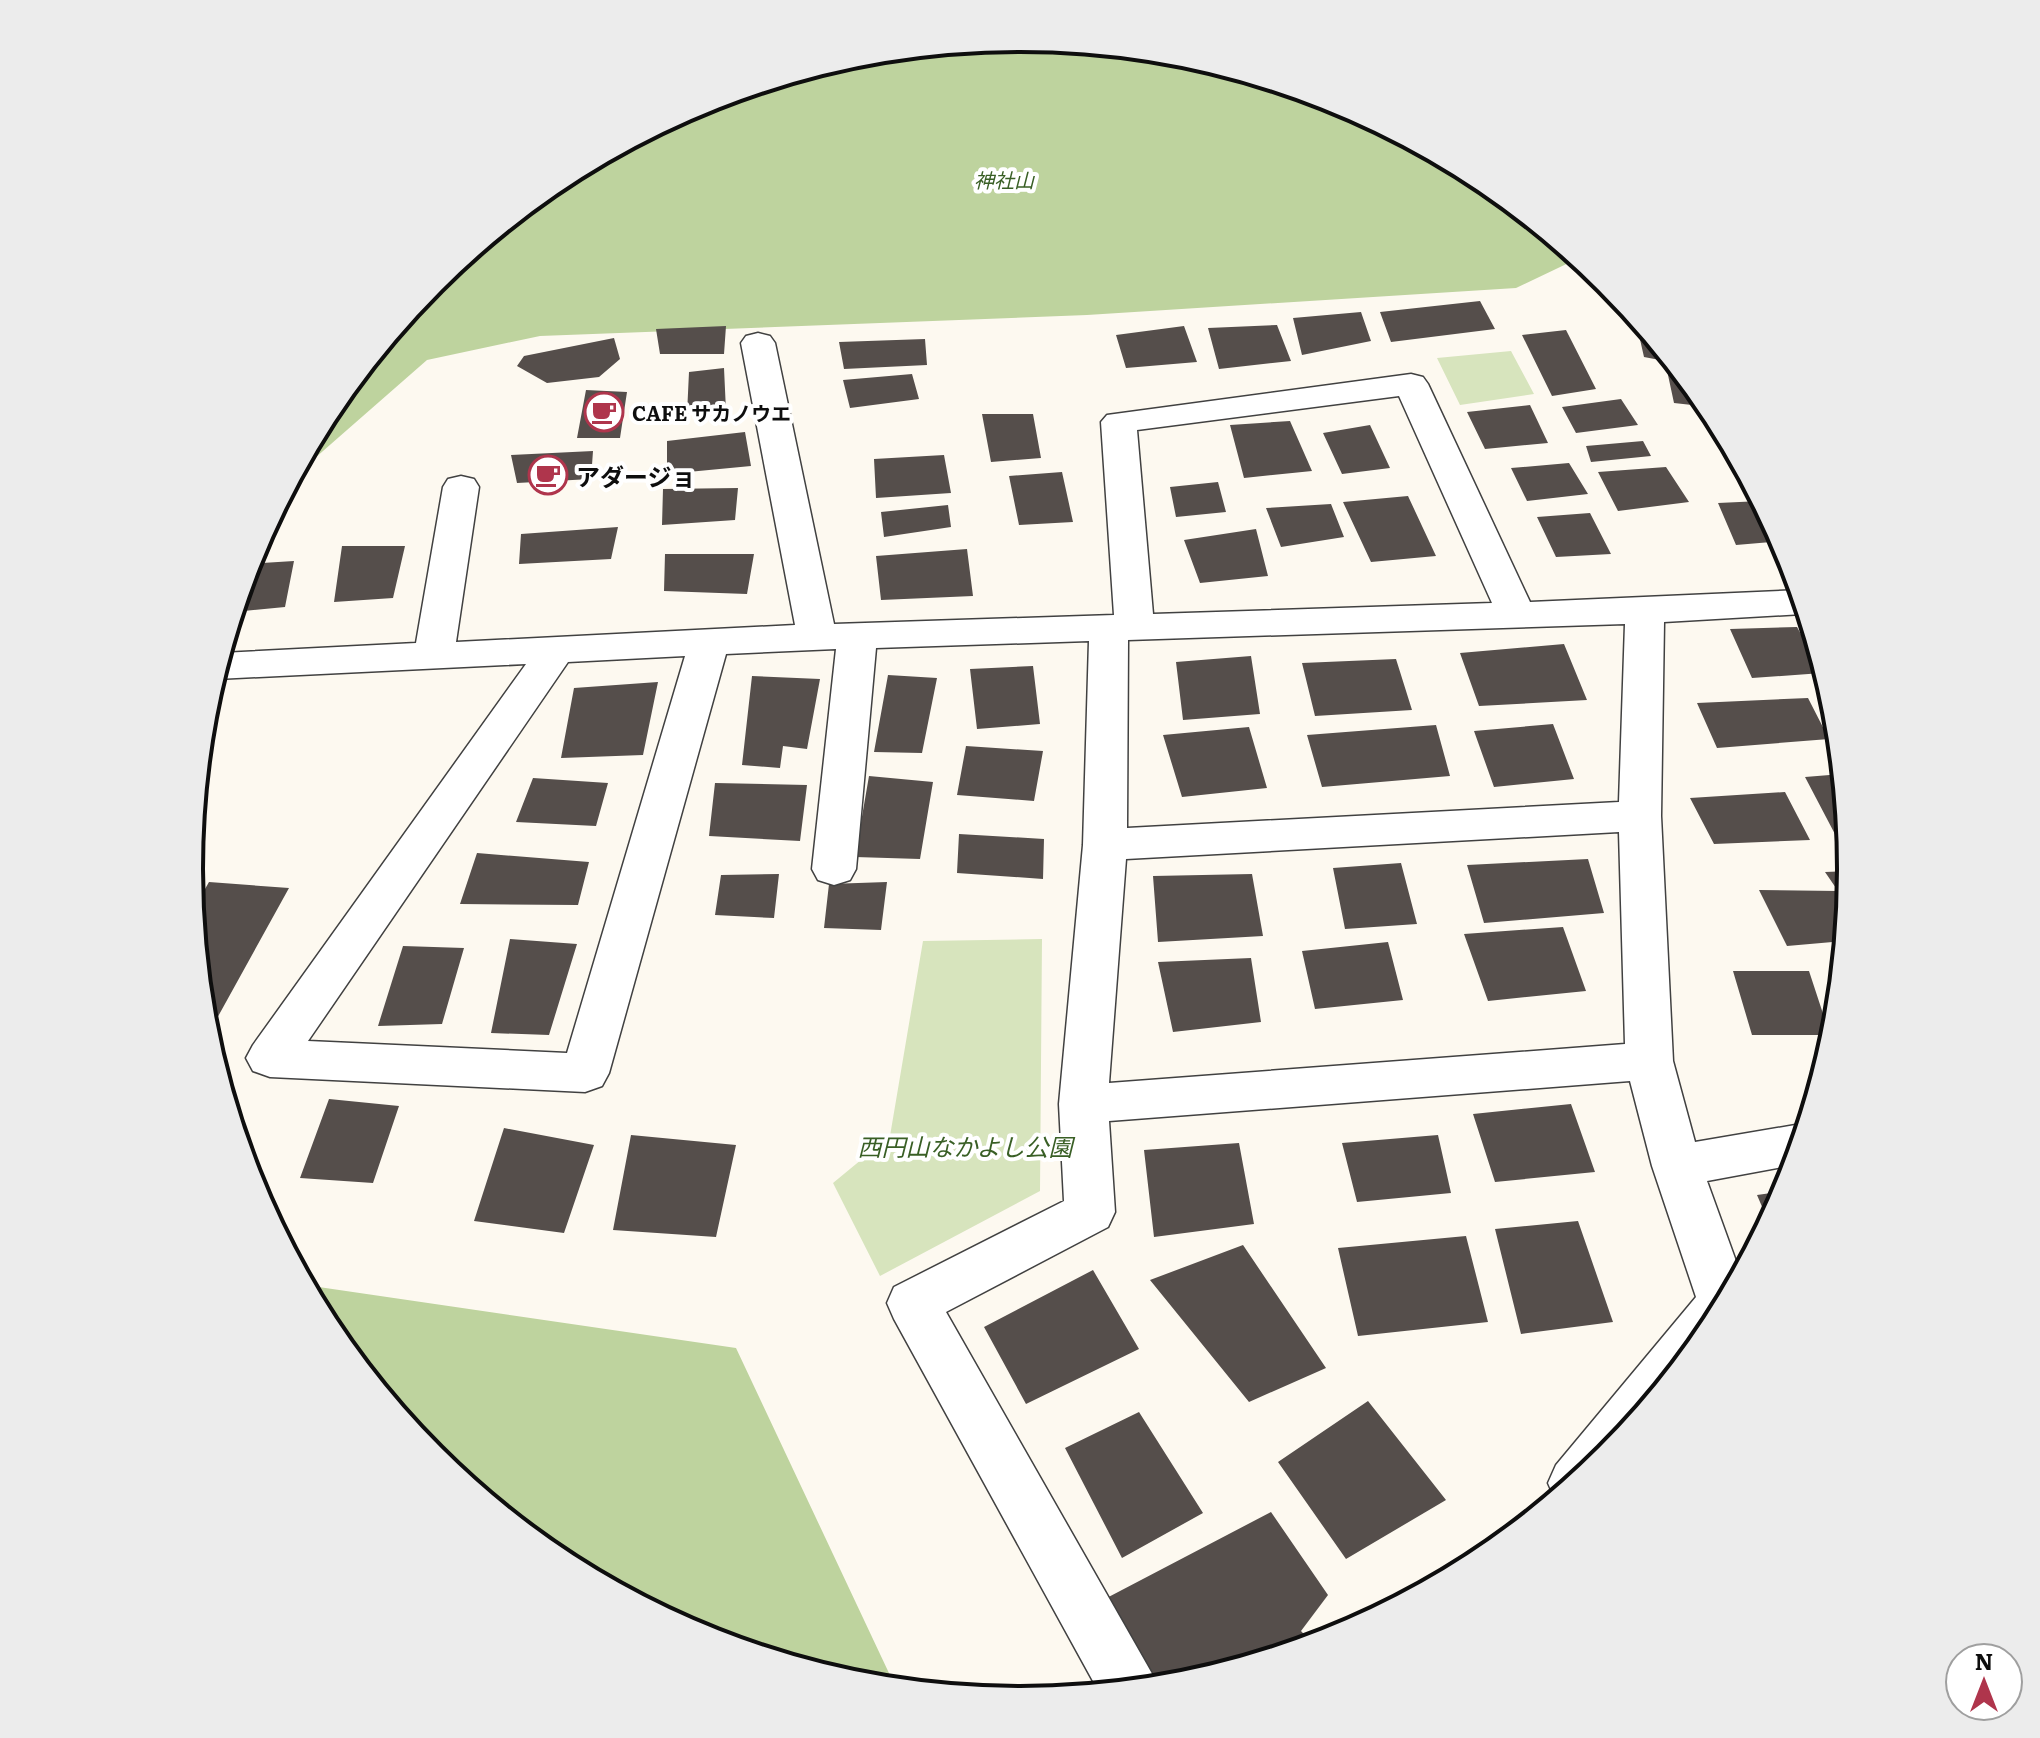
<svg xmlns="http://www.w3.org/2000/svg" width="2040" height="1738" viewBox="0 0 2040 1738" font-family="Literata,'Noto Sans JP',serif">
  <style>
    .green { fill: #d7e4bd }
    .forest { fill: #bed39e }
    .building { fill: #554e4b }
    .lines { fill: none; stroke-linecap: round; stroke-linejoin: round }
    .minor-casing { stroke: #414141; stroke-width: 3 }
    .minor { fill: #fff; fill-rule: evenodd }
    .labels { text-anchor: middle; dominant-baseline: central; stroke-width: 8; stroke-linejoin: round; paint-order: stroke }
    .far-park-label { font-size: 20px; font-style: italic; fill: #395f25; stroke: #fff }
    .far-poi-label { font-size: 20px; font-weight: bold; fill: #0e0e0e; stroke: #fff; text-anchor: start }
    .poi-label { font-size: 24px; font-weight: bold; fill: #0e0e0e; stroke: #fff; text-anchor: start }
    .park-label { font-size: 24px; font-style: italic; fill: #395f25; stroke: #fff }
    .rim { fill: none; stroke: #0e0e0e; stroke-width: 4 }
  </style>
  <rect width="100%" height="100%" fill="#fdf9f0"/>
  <!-- green -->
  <path class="green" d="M 1511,351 L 1534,394 L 1460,405 L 1437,358 Z
    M 1042,939 L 1040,1191 L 880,1276 L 833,1183 L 890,1136 L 923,941 Z"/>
  <!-- forest -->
  <path class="forest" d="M 1020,38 L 1183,54 L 1338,101 L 1482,178 L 1579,258 L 1516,288 L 1087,315 L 540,336 L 427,360 L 291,479 L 329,407 L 433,281 L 559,178 L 702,101 L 858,54 Z
    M 305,1285 L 736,1348 L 896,1688 L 857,1684 L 702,1637 L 558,1560 L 432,1456 L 329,1330 Z"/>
  <!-- building -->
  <path class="building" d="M 1480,301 L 1495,329 L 1391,342 L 1380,312 Z
    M 1361,312 L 1371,341 L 1302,355 L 1293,318 Z
    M 1634,313 L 1710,407 L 1674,403 L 1665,361 L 1644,357 Z
    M 1277,325 L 1291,361 L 1219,369 L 1208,328 Z
    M 726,326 L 724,354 L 660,354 L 656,329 Z
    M 1184,326 L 1197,362 L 1126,368 L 1116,335 Z
    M 1566,330 L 1596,389 L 1552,396 L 1522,335 Z
    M 614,338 L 620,359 L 599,377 L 547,383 L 517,366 L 524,356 Z
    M 925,339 L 927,365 L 844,369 L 839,342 Z
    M 724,368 L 726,411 L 687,414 L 689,372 Z
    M 912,374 L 919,399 L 850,408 L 843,380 Z
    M 586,390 L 627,392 L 620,438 L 577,438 Z
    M 1621,399 L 1638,425 L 1576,433 L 1562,407 Z
    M 1530,405 L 1548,443 L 1485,449 L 1467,412 Z
    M 982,414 L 1033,414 L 1041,458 L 991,462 Z
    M 1290,421 L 1312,471 L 1244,478 L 1230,425 Z
    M 1370,425 L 1390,468 L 1342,474 L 1323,433 Z
    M 745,432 L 751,466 L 667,474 L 667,441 Z
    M 1643,441 L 1651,456 L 1591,462 L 1586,446 Z
    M 593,451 L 591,479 L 517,483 L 511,455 Z
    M 944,455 L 951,493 L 876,498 L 874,459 Z
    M 1569,463 L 1588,494 L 1527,501 L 1511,468 Z
    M 1666,467 L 1689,502 L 1618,511 L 1598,472 Z
    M 1062,472 L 1073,522 L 1019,525 L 1009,476 Z
    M 1218,482 L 1226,512 L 1176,517 L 1170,487 Z
    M 738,488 L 735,520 L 662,525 L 663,489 Z
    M 1408,496 L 1436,556 L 1371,562 L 1343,502 Z
    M 1761,501 L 1783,541 L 1736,545 L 1718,503 Z
    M 1331,504 L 1344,537 L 1281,547 L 1266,508 Z
    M 948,505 L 951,527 L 884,537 L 881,512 Z
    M 1590,513 L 1611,554 L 1556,557 L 1537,517 Z
    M 618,527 L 611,559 L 519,564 L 521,534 Z
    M 1256,529 L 1268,576 L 1200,583 L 1184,540 Z
    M 342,546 L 405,546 L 393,598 L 334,602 Z
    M 967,549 L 973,596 L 881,600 L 876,556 Z
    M 665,554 L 754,554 L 747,594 L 664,591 Z
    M 294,561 L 285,607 L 234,612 L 248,564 Z
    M 1797,627 L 1822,673 L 1752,678 L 1730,629 Z
    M 1564,644 L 1587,700 L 1479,706 L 1460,653 Z
    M 1251,656 L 1260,714 L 1183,720 L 1176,662 Z
    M 1396,659 L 1412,710 L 1315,716 L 1302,663 Z
    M 1033,666 L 1040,724 L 977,729 L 970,669 Z
    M 888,675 L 937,678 L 922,753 L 874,752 Z
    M 752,676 L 820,679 L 807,749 L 783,746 L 780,768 L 742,765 Z
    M 658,682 L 643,755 L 561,758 L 574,688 Z
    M 1808,698 L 1829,739 L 1717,748 L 1697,703 Z
    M 1553,724 L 1574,779 L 1494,787 L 1474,731 Z
    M 1436,725 L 1450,776 L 1322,787 L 1307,735 Z
    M 1249,727 L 1267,788 L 1182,797 L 1163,735 Z
    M 966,746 L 1043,751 L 1034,801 L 957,795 Z
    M 1842,774 L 1848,837 L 1837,838 L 1805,777 Z
    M 869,776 L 933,782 L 920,859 L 855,857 Z
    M 533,778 L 608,783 L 596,826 L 516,822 Z
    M 715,783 L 807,785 L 800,841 L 709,836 Z
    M 1785,792 L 1810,840 L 1714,844 L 1690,798 Z
    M 959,834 L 1044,839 L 1043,879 L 957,873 Z
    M 477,853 L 589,862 L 578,905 L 460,904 Z
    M 1588,859 L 1604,913 L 1484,923 L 1467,865 Z
    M 1401,863 L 1417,924 L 1345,929 L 1333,868 Z
    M 1851,871 L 1844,941 L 1787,946 L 1759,890 L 1838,891 L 1825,872 Z
    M 779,874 L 774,918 L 715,915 L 721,875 Z
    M 1252,874 L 1263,936 L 1158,942 L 1153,876 Z
    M 209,882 L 289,888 L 210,1031 L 205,1031 L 192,895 L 201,896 Z
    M 887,882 L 881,930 L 824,928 L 829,884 Z
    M 1563,927 L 1586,991 L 1488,1001 L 1464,934 Z
    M 510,939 L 577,944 L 549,1035 L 491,1033 Z
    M 1388,942 L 1403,1000 L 1315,1009 L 1302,951 Z
    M 403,946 L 464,948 L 442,1024 L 378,1026 Z
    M 1251,958 L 1261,1022 L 1173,1032 L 1158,962 Z
    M 1733,971 L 1809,971 L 1830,1035 L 1752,1035 Z
    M 329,1099 L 399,1106 L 373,1183 L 300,1178 Z
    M 1571,1104 L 1595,1172 L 1495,1182 L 1473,1114 Z
    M 504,1128 L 594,1145 L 564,1233 L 474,1221 Z
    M 631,1135 L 736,1145 L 716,1237 L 613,1230 Z
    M 1438,1135 L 1451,1193 L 1357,1202 L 1342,1143 Z
    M 1239,1143 L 1254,1224 L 1154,1237 L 1144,1150 Z
    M 1785,1191 L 1784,1194 L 1769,1223 L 1757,1195 Z
    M 1578,1221 L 1613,1322 L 1521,1334 L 1495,1229 Z
    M 1466,1236 L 1488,1322 L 1358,1336 L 1338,1248 Z
    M 1243,1245 L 1326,1368 L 1249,1402 L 1150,1280 Z
    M 1093,1270 L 1139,1349 L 1026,1404 L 984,1327 Z
    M 1368,1401 L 1446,1500 L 1346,1559 L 1278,1462 Z
    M 1139,1412 L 1203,1513 L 1122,1558 L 1065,1448 Z
    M 1271,1512 L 1328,1595 L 1301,1631 L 1313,1644 L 1182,1684 L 1156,1687 L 1099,1602 Z"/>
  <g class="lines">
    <defs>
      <path id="minor" d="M 758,333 L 770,336 L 775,343 L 834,624 L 1114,615 L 1101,422 L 1107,415 L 1411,374 L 1423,377 L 1428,384 L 1530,602 L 1800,590 L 1807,613 L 1803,614 L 1664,622 L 1661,816 L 1673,1061 L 1695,1142 L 1801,1124 L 1806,1126 L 1794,1165 L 1707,1181 L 1741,1275 L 1711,1331 L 1607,1457 L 1555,1499 L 1548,1483 L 1556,1465 L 1696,1297 L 1652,1166 L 1630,1081 L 1109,1121 L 1115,1212 L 1108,1227 L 946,1312 L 1159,1686 L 1099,1692 L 894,1319 L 887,1303 L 894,1287 L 1064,1201 L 1059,1104 L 1083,845 L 1089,641 L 876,648 L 856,869 L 850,880 L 834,885 L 818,880 L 812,869 L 836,649 L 726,654 L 609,1073 L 602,1086 L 585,1092 L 270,1077 L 253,1071 L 246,1058 L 253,1045 L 526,664 L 217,679 L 214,678 L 221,653 L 416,643 L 443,487 L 448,479 L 461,476 L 474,479 L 479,487 L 456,642 L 795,625 L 741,343 L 746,336 ZM 1399,396 L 1492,603 L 1153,614 L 1137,430 ZM 1625,624 L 1619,802 L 1127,828 L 1128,640 ZM 685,656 L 567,1053 L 308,1041 L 568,662 ZM 1619,832 L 1625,1044 L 1109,1083 L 1126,859 Z"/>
    </defs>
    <!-- minor casing -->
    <use href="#minor" class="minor-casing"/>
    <!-- minor -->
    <use href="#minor" class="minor"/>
  </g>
  <!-- icons -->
  <defs>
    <symbol id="cafe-ring" viewBox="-11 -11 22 22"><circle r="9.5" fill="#fff" stroke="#af354c" stroke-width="1.5"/><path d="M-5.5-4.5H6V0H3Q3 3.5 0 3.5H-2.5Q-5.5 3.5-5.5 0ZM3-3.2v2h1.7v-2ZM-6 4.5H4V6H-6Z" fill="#af354c"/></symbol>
  </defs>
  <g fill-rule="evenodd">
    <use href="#cafe-ring" x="582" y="390" width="44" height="44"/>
    <use href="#cafe-ring" x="526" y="453" width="44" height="44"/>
  </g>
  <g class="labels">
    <!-- far-park labels -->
    <g class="far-park-label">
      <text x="1004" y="179">神社山</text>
    </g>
    <!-- far-poi labels -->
    <g class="far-poi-label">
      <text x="632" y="412">CAFE サカノウエ</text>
    </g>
    <!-- poi labels -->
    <g class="poi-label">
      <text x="576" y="475">アダージョ</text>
    </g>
    <!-- park labels -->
    <g class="park-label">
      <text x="965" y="1145">西円山なかよし公園</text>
    </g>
  </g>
  <!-- crop -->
  <path d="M0 0H2040V1738H0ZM203 869a817 817 0 1 1 1634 0a817 817 0 1 1-1634 0Z" fill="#ececec" fill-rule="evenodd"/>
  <path class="rim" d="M203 869a817 817 0 1 1 1634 0a817 817 0 1 1-1634 0Z"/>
  <!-- north arrow -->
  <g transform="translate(1984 1682)"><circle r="38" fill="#ffffff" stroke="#9f9f9f" stroke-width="2"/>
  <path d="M0-6L14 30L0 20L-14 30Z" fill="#af354c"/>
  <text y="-12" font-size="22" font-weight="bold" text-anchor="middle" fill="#0e0e0e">N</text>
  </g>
</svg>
